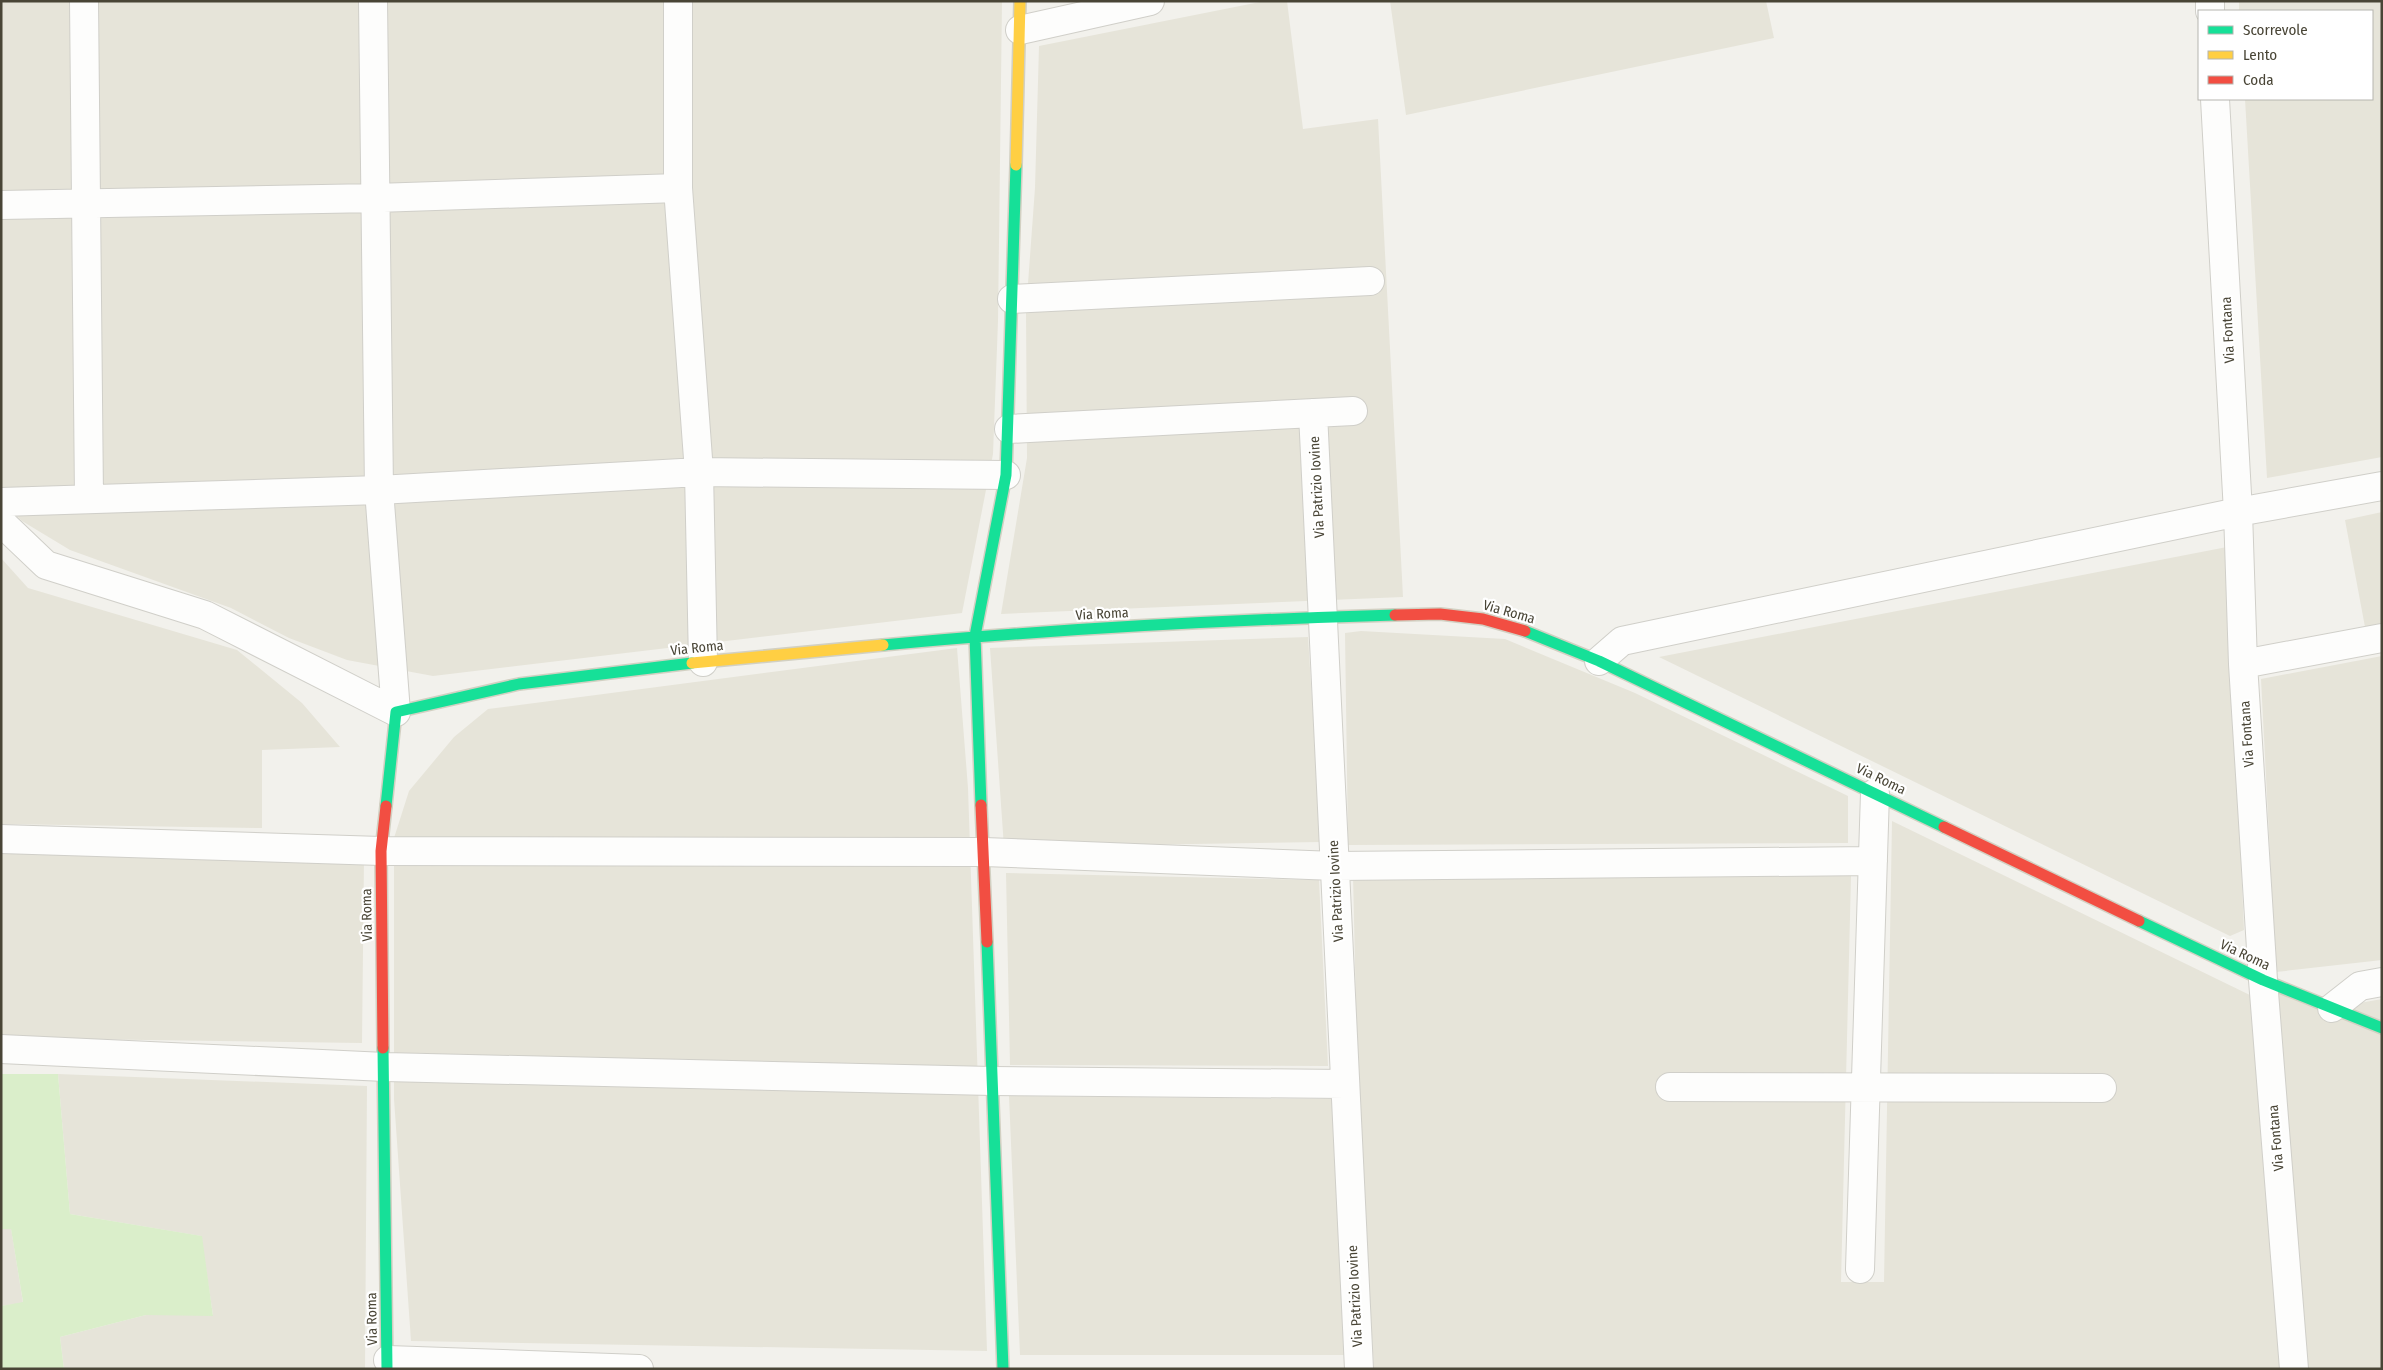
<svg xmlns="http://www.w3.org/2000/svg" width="2383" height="1370" viewBox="0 0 2383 1370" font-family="'Fira Sans Condensed',sans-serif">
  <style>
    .residential { fill: #e6e4d9 }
    .green { fill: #daeeca }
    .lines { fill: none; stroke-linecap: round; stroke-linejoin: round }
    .street-casing { stroke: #d0cfc9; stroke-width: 30 }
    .fast-casing { stroke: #d2d0c2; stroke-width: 14 }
    .slow-casing { stroke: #d2d0c2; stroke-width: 14 }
    .jam-casing { stroke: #d2d0c2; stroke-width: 14 }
    .street { stroke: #fdfdfc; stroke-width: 28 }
    .fast { stroke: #16e098; stroke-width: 11 }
    .slow { stroke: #ffcf43; stroke-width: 11 }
    .jam { stroke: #f24e42; stroke-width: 11 }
    .labels { text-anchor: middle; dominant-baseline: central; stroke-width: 4.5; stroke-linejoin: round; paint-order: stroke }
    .street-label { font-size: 14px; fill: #494536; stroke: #fff }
  </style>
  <rect width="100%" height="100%" fill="#f2f1ec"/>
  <!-- residential -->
  <path class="residential" d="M 1,1 L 1002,1 L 998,321 L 993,454 L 962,613 L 433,676 L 347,660 L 289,638 L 231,608 L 70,550 L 22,521 L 1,501 Z
    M 1265,1 L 1287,1 L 1303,129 L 1378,119 L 1403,597 L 1001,614 L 1027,458 L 1026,311 L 1035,188 L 1039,46 Z
    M 1390,1 L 1766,1 L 1774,38 L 1406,115 Z
    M 2239,1 L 2382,1 L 2382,457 L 2267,478 L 2245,99 L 2372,99 L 2372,11 L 2239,11 Z
    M 2382,512 L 2382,624 L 2365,627 L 2345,520 Z
    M 2227,547 L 2244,930 L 2230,936 L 1659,657 Z
    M 1,558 L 28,588 L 237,650 L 302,703 L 340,747 L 262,750 L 262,828 L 1,824 Z
    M 1361,631 L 1505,639 L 1635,693 L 1848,796 L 1848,843 L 1348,845 L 1345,633 Z
    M 1308,637 L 1321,842 L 1004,847 L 990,648 Z
    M 957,648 L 968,788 L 987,1351 L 411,1341 L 394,1099 L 394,838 L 409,791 L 454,737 L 488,709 Z
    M 2382,656 L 2382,960 L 2276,972 L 2261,679 Z
    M 1892,821 L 2256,998 L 2281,1369 L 1374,1369 L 1358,1098 L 1353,875 L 1851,876 L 1841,1282 L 1884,1282 Z
    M 1,850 L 364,858 L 362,1043 L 1,1038 Z
    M 1006,873 L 1319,880 L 1328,1066 L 1010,1065 Z
    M 2263,980 L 2332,1008 L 2382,999 L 2382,1369 L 2287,1369 Z
    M 58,1074 L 367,1086 L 365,1369 L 64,1369 L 60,1337 L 146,1315 L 213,1315 L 201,1236 L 70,1214 Z
    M 1009,1096 L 1333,1099 L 1349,1355 L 1020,1355 Z
    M 11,1228 L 23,1303 L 1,1306 L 1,1229 Z"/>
  <!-- green -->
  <path class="green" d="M 1,1074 L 58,1074 L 70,1214 L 202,1236 L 213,1316 L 146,1315 L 60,1337 L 64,1369 L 1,1369 L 1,1306 L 23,1302 L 11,1229 L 1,1229 Z"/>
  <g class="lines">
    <defs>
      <path id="street" d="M 84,1 L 89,498
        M 373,1 L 379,490 L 396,712
        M 678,1 L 678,188 L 699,472 L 703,662
        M 2210,1 L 2210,11
        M 1020,30 L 1150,1
        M 2215,99 L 2238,512 L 2243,664 L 2263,980 L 2294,1369
        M 1,205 L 376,198 L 678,188
        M 1012,299 L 1370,281
        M 1313,413 L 1359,1369
        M 1009,429 L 1353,411
        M 1,502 L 379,490 L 699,472 L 1006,475
        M 1,522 L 46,565 L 205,615 L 396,712
        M 1599,661 L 1622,641 L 2238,512 L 2382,486
        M 2243,664 L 2382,638
        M 1,839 L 381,851 L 984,852 L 1335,866 L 1873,861
        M 2332,1008 L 2360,986 L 2382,982
        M 1,1049 L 385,1067 L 992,1081 L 1345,1084
        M 1670,1087 L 2102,1088
        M 1860,1269 L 1875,793
        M 388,1360 L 639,1369"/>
      <path id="fast" d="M 1525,631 L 1599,661 L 1944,827
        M 883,645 C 1053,629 1225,620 1395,615
        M 981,805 L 975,636 L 1006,475 L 1016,165
        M 386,806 L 396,712 L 519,684 L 692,663
        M 2139,921 L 2263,980 L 2382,1028
        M 987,942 L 1003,1369
        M 383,1048 L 387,1369"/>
      <path id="slow" d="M 1016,165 L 1020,1
        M 692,663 L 883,645"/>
      <path id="jam" d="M 1395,615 L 1440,614 L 1483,619 L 1525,631
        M 981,805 L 987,942
        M 1944,827 L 2139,921
        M 383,1048 L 381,851 L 386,806"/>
    </defs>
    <!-- street casing -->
    <use href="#street" class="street-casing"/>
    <!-- fast casing -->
    <use href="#fast" class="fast-casing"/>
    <!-- slow casing -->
    <use href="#slow" class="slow-casing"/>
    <!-- jam casing -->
    <use href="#jam" class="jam-casing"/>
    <!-- street -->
    <use href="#street" class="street"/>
    <!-- fast -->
    <use href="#fast" class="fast"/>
    <!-- slow -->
    <use href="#slow" class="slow"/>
    <!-- jam -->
    <use href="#jam" class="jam"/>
  </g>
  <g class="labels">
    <!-- street labels -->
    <g class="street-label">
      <text transform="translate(2228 330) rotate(-93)">Via Fontana</text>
      <text transform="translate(1317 487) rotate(-93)">Via Patrizio Iovine</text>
      <text transform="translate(1509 612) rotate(16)">Via Roma</text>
      <text transform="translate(1102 614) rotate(-3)">Via Roma</text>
      <text transform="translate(697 648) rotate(-6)">Via Roma</text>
      <text transform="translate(2247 734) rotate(-94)">Via Fontana</text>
      <text transform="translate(1881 779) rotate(26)">Via Roma</text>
      <text transform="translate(1336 891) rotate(-93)">Via Patrizio Iovine</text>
      <text transform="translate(367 915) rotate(-91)">Via Roma</text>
      <text transform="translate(2245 955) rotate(25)">Via Roma</text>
      <text transform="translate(2276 1138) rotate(-95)">Via Fontana</text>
      <text transform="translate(1355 1296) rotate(-93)">Via Patrizio Iovine</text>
      <text transform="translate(372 1319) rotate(-91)">Via Roma</text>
    </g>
  </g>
  <!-- border -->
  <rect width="2383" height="1370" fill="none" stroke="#494536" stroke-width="5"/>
  <!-- legend -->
  <rect x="2198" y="10" width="175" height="90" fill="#ffffff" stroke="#b6b5af"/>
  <rect x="2208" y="26" width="25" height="8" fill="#16e098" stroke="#b6b5af"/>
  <text x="2243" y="35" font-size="15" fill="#494536">Scorrevole</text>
  <rect x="2208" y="51" width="25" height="8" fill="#ffcf43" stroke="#b6b5af"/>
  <text x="2243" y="60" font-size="15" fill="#494536">Lento</text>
  <rect x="2208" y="76" width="25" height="8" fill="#f24e42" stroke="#b6b5af"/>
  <text x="2243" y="85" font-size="15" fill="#494536">Coda</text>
</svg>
